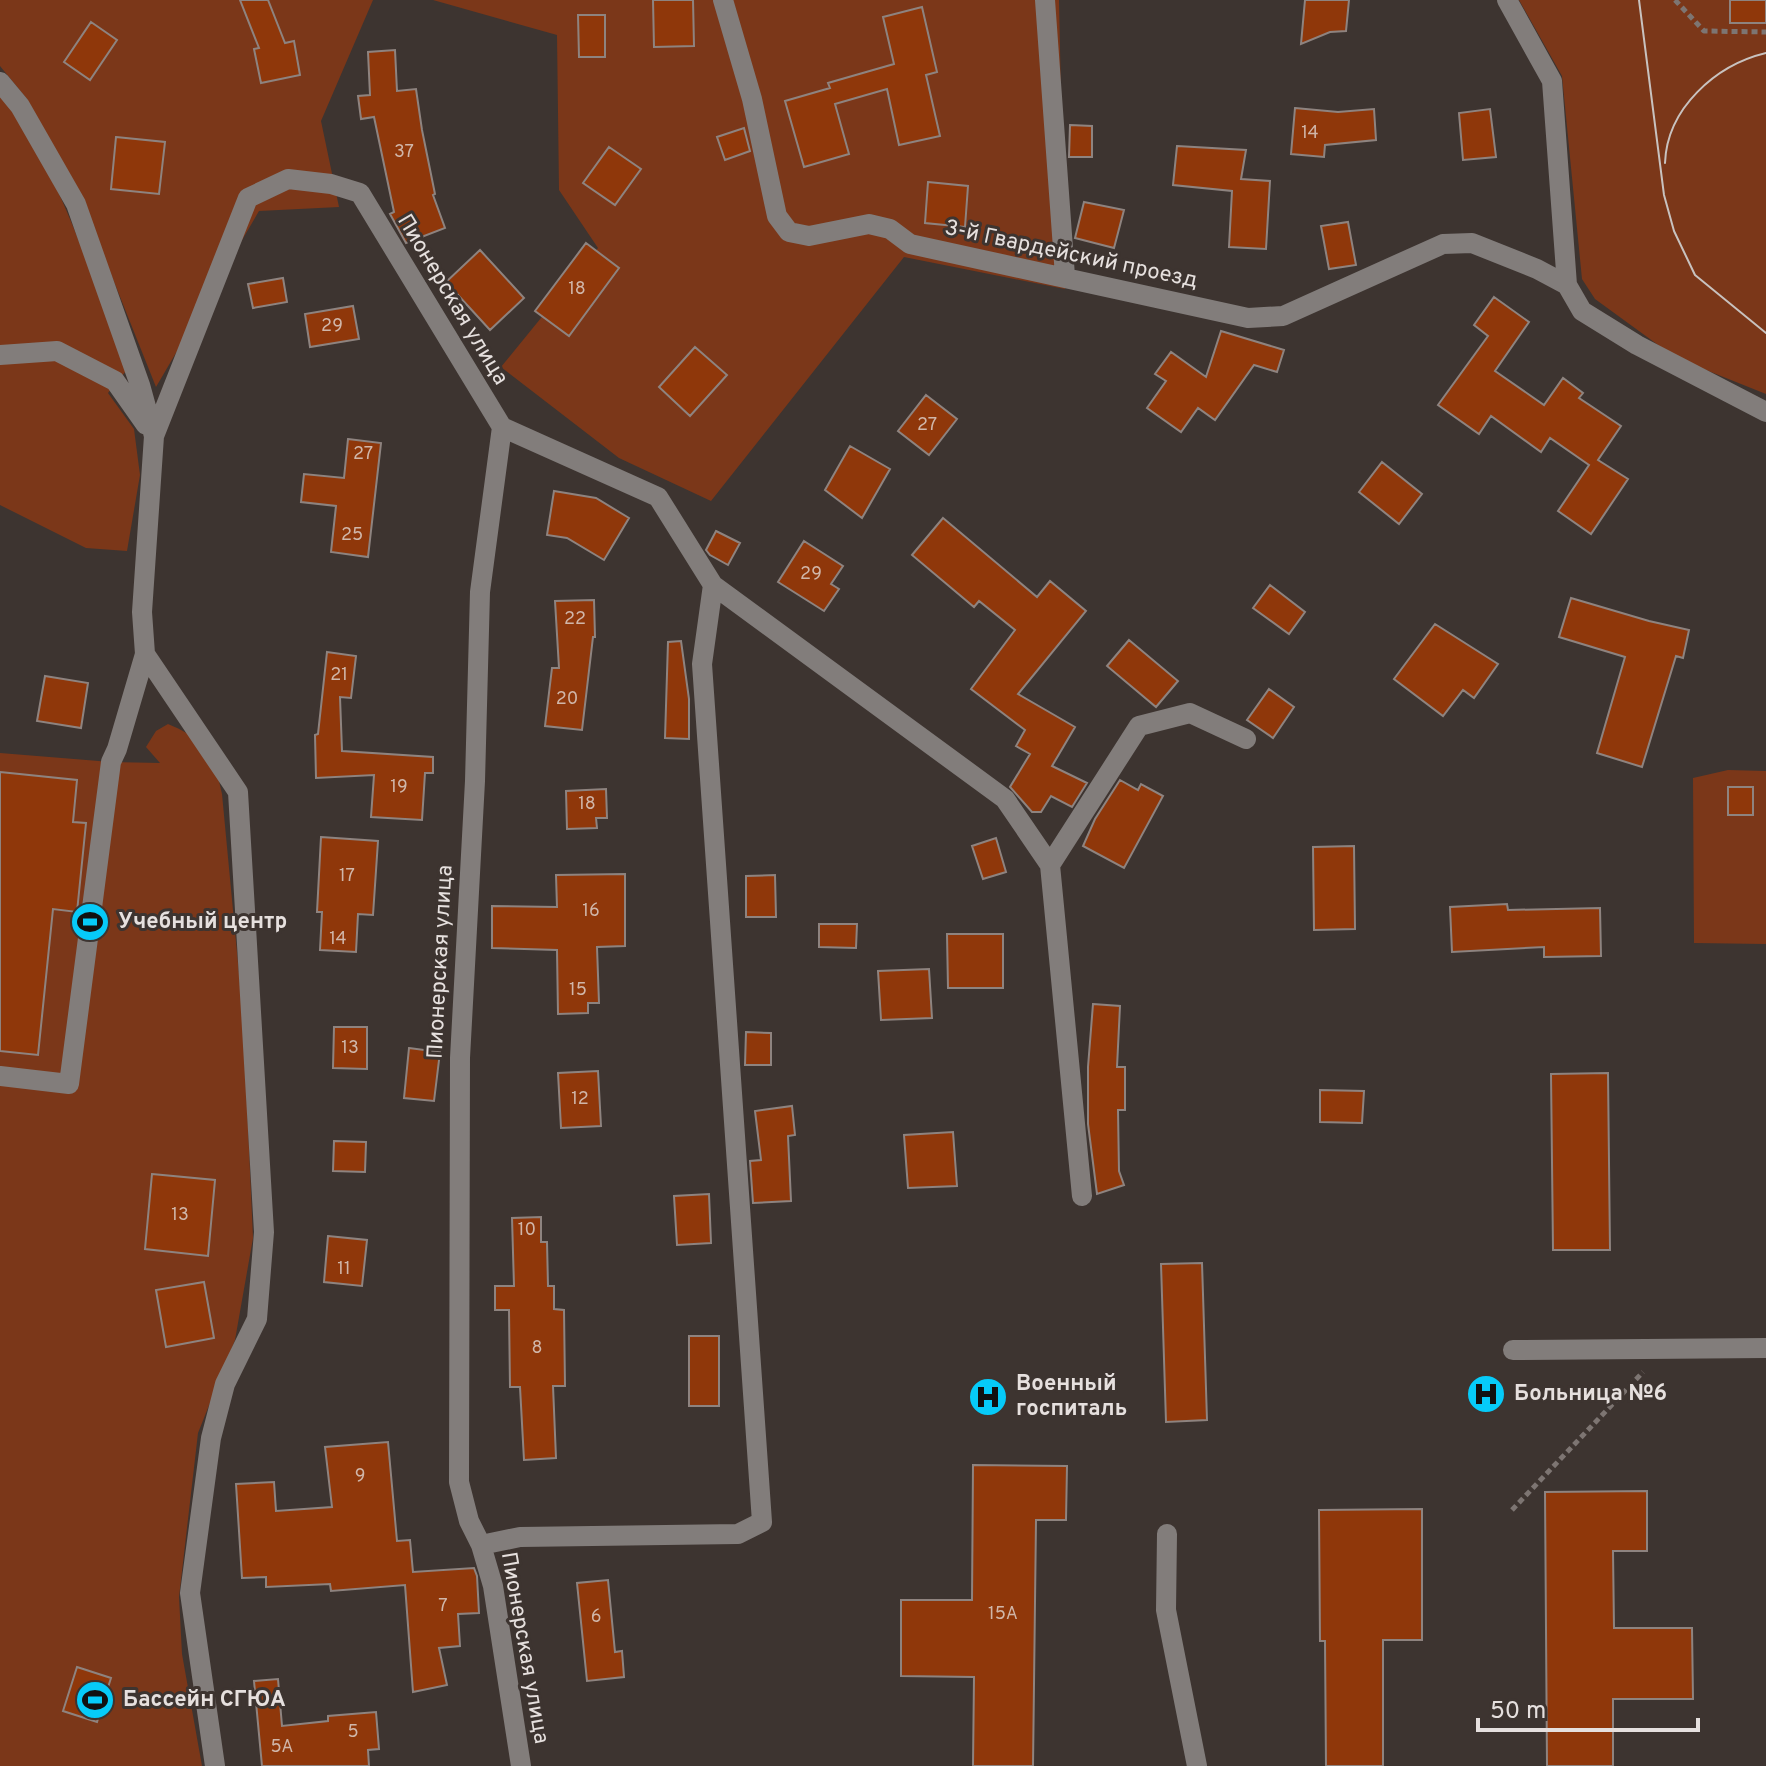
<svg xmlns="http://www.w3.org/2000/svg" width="1766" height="1766" viewBox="0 0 1766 1766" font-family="Overpass,sans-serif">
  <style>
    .green { fill: #7b3719 }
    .building { fill: #8f370a; stroke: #8e837f; stroke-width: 2 }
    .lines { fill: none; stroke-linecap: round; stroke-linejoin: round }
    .path { stroke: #7d7572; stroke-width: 5; stroke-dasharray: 6 4; stroke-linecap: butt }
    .minor { stroke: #827d7b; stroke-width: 20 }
    .tram { stroke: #c8c2bf; stroke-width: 2 }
    .labels { text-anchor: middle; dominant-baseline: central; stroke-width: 6; stroke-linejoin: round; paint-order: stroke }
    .number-label { font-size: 18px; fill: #d0b6a9 }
    .street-label { font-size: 22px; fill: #e6e0de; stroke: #3d3430 }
    .poi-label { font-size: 22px; font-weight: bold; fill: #e6e0de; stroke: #3d3430; text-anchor: start }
  </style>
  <rect width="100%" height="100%" fill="#3d3430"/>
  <!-- green -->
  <path class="green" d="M 0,0 L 373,0 L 321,121 L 339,207 L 259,211 L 156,387 L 81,199 L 27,99 L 0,66 Z
    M 433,0 L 1059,0 L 1065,289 L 904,257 L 711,501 L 619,458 L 501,367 L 598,248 L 559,190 L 557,35 Z
    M 1519,0 L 1766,0 L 1766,394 L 1676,358 L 1595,299 L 1582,279 L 1562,76 Z
    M 0,95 C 61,170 93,281 126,371 L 108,393 L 134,429 L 140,475 L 127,551 L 86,548 L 0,505 Z
    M 168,724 C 208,741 213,753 222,794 L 243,1016 L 253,1238 L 235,1340 L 198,1433 L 179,1597 L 182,1654 L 202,1766 L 0,1766 L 0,753 L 111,762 L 160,763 L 146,747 L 156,731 Z
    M 1728,770 L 1766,771 L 1766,944 L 1694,943 L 1693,778 Z"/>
  <!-- building -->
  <path class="building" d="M 240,0 L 268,0 L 285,43 L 294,41 L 300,75 L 261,83 L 254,49 L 259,48 Z
    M 653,0 L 693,0 L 694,46 L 654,47 Z
    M 1305,0 L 1349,0 L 1346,31 L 1330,32 L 1301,44 Z
    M 1730,0 L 1766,0 L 1766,23 L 1730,23 Z
    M 922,7 L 937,72 L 926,75 L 940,136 L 899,145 L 887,89 L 835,104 L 849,154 L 804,167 L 785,101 L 830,88 L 828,83 L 894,64 L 883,17 Z
    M 578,15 L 605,15 L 605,57 L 579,57 Z
    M 91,22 L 117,40 L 90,80 L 64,62 Z
    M 395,50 L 397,91 L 416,89 L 422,130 L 435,194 L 433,195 L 445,228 L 406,243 L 390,214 L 394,212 L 374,117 L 361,119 L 358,96 L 370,95 L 368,52 Z
    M 1295,108 L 1338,112 L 1374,109 L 1376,140 L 1325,145 L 1324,157 L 1291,154 Z
    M 1490,109 L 1496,157 L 1463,160 L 1459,113 Z
    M 1070,125 L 1092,126 L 1092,157 L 1069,157 Z
    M 744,128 L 750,151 L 725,160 L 717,137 Z
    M 116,137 L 165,142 L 159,194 L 111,189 Z
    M 1177,146 L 1246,150 L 1241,179 L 1270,181 L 1266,249 L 1229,247 L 1232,191 L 1173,185 Z
    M 609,147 L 641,169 L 615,205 L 583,183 Z
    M 928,182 L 968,186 L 965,227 L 925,223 Z
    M 1084,202 L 1124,210 L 1114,248 L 1075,238 Z
    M 1348,222 L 1356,265 L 1329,269 L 1321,226 Z
    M 586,243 L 619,268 L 569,336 L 535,311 Z
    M 480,250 L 524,298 L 490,330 L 446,282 Z
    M 283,278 L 287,302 L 253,308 L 248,284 Z
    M 1494,297 L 1529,322 L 1495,371 L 1544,405 L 1563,378 L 1583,393 L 1579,398 L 1621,426 L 1598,460 L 1628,479 L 1591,534 L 1558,511 L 1589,465 L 1550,438 L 1541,452 L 1491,416 L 1479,434 L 1438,405 L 1488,336 L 1474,325 Z
    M 353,306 L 359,339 L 310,347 L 305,314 Z
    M 1221,331 L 1284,350 L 1277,372 L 1254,365 L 1215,420 L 1198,408 L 1181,432 L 1147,408 L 1166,381 L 1155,374 L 1171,352 L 1206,377 Z
    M 695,347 L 727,375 L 690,416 L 659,387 Z
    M 926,395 L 957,419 L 929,455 L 898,431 Z
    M 348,439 L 381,443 L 368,557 L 331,552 L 336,506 L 301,502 L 304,474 L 344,478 Z
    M 850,446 L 890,469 L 862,518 L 825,490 Z
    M 1382,462 L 1422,494 L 1399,524 L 1359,492 Z
    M 554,491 L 596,498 L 629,518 L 604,560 L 567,538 L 547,535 Z
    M 943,518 L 1037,597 L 1050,581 L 1086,611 L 1018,694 L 1075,727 L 1052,766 L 1087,783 L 1072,807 L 1051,796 L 1041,812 L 1032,812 L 1010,787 L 1030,754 L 1016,746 L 1025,730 L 971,689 L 1015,630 L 979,601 L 974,607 L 912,555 Z
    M 716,531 L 740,543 L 728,565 L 710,555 L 706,550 Z
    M 804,541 L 843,566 L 831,584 L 839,589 L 824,611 L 778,582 Z
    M 1270,585 L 1305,612 L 1289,634 L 1253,608 Z
    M 1571,598 L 1649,621 L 1689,630 L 1683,658 L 1676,656 L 1642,767 L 1597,753 L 1625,657 L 1559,637 Z
    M 594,600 L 595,637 L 593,637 L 582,730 L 545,726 L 552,668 L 559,668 L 555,601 Z
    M 1435,624 L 1498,664 L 1474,698 L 1463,690 L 1443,716 L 1394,679 Z
    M 1129,640 L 1178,681 L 1156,707 L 1107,666 Z
    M 681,641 L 689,699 L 689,739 L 665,738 L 668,642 Z
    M 327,652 L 356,656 L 351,698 L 340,697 L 342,751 L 433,757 L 433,773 L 425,773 L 422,820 L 371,817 L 374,775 L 316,778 L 315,735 L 318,734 Z
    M 45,676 L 88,683 L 81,728 L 37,721 Z
    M 1269,689 L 1294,707 L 1273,738 L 1247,720 Z
    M 0,772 L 77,780 L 73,822 L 86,823 L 77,912 L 53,909 L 38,1055 L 0,1051 Z
    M 1120,780 L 1138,790 L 1141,784 L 1163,796 L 1124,868 L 1083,846 L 1095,819 Z
    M 1728,787 L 1753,787 L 1753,815 L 1728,815 Z
    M 606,789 L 607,818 L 596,818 L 597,828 L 567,829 L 566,791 Z
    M 321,837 L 378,841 L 373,915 L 358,914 L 356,952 L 320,950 L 322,912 L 317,912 Z
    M 996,838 L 1006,872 L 983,879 L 972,846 Z
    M 1354,846 L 1355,929 L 1314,930 L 1313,847 Z
    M 625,874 L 625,946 L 597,947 L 599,1003 L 588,1003 L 588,1013 L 558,1014 L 557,950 L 492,948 L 492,906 L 557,907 L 556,875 Z
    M 775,875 L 776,917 L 746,917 L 746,876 Z
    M 1507,904 L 1508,910 L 1600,908 L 1601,956 L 1544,957 L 1544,947 L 1452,952 L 1450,907 Z
    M 819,924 L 857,924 L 856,948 L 819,947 Z
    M 947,934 L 1003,934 L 1003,988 L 948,988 Z
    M 929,969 L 932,1018 L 881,1020 L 878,971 Z
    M 1093,1004 L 1120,1006 L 1117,1067 L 1125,1067 L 1125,1110 L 1118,1110 L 1119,1171 L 1124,1185 L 1097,1194 L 1088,1124 L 1088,1067 Z
    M 334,1027 L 367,1027 L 367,1069 L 333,1068 Z
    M 746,1032 L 771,1033 L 771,1065 L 745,1065 Z
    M 409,1048 L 440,1052 L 434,1101 L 404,1098 Z
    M 598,1071 L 601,1126 L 561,1128 L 558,1073 Z
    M 1608,1073 L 1610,1250 L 1553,1250 L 1551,1074 Z
    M 1320,1090 L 1364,1091 L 1362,1123 L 1320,1122 Z
    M 792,1106 L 795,1135 L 788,1136 L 791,1201 L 753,1203 L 750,1161 L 761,1160 L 755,1111 Z
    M 953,1132 L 957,1186 L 908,1188 L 904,1135 Z
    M 334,1141 L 366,1142 L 365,1172 L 333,1171 Z
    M 152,1174 L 215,1180 L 208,1256 L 145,1249 Z
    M 709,1194 L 711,1243 L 677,1245 L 674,1196 Z
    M 541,1217 L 541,1242 L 547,1242 L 548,1286 L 554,1286 L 554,1309 L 564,1310 L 565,1386 L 553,1386 L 556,1458 L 524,1460 L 520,1387 L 510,1387 L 509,1310 L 495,1310 L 495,1286 L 514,1286 L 512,1218 Z
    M 328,1236 L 367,1240 L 362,1286 L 324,1282 Z
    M 1202,1263 L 1207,1420 L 1166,1422 L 1161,1264 Z
    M 204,1282 L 214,1338 L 166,1347 L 156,1290 Z
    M 689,1336 L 719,1336 L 719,1406 L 689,1406 Z
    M 388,1442 L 397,1541 L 410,1540 L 413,1572 L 474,1568 L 477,1576 L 479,1613 L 458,1614 L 460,1646 L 439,1648 L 447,1685 L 413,1692 L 405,1585 L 331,1591 L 330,1584 L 266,1587 L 266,1577 L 242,1578 L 236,1484 L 274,1482 L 276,1511 L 332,1507 L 325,1447 Z
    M 973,1465 L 1067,1466 L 1066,1520 L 1036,1520 L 1033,1766 L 973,1766 L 974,1677 L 901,1676 L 901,1600 L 972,1600 Z
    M 1647,1491 L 1647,1551 L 1613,1551 L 1614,1628 L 1692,1628 L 1693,1699 L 1613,1699 L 1613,1766 L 1547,1766 L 1545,1492 Z
    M 1422,1509 L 1422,1640 L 1383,1640 L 1383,1766 L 1326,1766 L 1325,1641 L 1320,1641 L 1319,1510 Z
    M 608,1580 L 615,1652 L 622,1651 L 624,1677 L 587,1681 L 577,1583 Z
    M 77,1667 L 111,1678 L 97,1722 L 63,1711 Z
    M 278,1679 L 282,1726 L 328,1721 L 328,1716 L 376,1712 L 379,1749 L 368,1750 L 369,1766 L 262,1766 L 254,1681 Z"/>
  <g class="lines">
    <!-- path -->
    <path class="path" d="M 1675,0 L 1704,31 L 1766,32
      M 1512,1510 L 1643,1372"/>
    <!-- minor -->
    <path class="minor" d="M 723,0 L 752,99 L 777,216 L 789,232 L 809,236 L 869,224 L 890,229 L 910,244 L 1248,318 L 1283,316 L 1443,244 L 1472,243 L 1537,269 L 1567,285
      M 1045,0 L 1065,276
      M 1507,0 L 1552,81 L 1567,285 L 1582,311 L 1637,345 L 1766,412
      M 0,82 L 20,106 L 76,204 L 140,385 L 154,436 L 142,612 L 145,654 L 117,749 L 111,762 L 69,1084 L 0,1076
      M 0,355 L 57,351 L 115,381 L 146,425
      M 502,427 L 658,497 L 713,585 L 1005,799 L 1050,865 L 1082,1196
      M 154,436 L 248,198 L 288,179 L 331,184 L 360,193 L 502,427 L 480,592 L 475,781 L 460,1058 L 459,1482 L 469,1521 L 481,1545 L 493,1586 L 521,1766
      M 145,654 L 238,792 L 264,1232 L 257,1319 L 225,1384 L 211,1438 L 190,1593 L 215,1766
      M 1050,865 L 1139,726 L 1190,713 L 1246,739
      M 1513,1350 L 1766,1348
      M 1167,1534 L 1166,1610 L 1197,1766
      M 481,1545 L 520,1537 L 738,1534 L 762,1522 L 702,664 L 713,585"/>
    <!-- tram -->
    <path class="tram" d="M 1639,0 L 1664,195 L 1674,231 L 1695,275 L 1766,333
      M 1665,163 C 1667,108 1716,65 1766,53"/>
  </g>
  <!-- icons -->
  <defs>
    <symbol id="stadium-disc" viewBox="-11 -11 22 22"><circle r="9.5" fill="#06cbf9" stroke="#3d3430"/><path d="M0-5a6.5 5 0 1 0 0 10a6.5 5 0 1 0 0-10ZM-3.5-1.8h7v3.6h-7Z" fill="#111"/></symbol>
    <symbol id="hospital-disc" viewBox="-11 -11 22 22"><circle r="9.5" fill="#06cbf9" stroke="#3d3430"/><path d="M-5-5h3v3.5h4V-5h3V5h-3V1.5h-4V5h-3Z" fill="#111"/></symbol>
  </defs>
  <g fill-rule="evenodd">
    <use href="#stadium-disc" x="68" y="900" width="44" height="44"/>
    <use href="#hospital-disc" x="1464" y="1372" width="44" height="44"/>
    <use href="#hospital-disc" x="966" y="1375" width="44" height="44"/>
    <use href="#stadium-disc" x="73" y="1678" width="44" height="44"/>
  </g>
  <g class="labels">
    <!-- number labels -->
    <g class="number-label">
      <text x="1310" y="133">14</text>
      <text x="404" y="152">37</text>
      <text x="577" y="289">18</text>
      <text x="332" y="326">29</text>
      <text x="927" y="425">27</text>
      <text x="363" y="454">27</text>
      <text x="352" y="535">25</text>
      <text x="811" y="574">29</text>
      <text x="575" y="619">22</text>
      <text x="339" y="675">21</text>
      <text x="567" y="699">20</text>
      <text x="399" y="787">19</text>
      <text x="587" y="804">18</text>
      <text x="347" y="876">17</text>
      <text x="591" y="911">16</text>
      <text x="338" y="939">14</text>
      <text x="578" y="990">15</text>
      <text x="350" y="1048">13</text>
      <text x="580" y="1099">12</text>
      <text x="180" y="1215">13</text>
      <text x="527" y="1230">10</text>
      <text x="344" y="1269">11</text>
      <text x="537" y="1348">8</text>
      <text x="360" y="1476">9</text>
      <text x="443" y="1606">7</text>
      <text x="1003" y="1614">15А</text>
      <text x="596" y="1617">6</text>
      <text x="353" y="1732">5</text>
      <text x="282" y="1747">5А</text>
    </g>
    <!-- street labels -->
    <g class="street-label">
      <text transform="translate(1071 255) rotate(12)">3-й Гвардейский проезд</text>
      <text transform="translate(452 300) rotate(59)">Пионерская улица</text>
      <text transform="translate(441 962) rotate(-87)">Пионерская улица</text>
      <text transform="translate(524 1648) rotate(80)">Пионерская улица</text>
    </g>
    <!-- poi labels -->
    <g class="poi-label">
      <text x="118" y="922">Учебный центр</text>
      <text x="1016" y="1384">Военный<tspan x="1016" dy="25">госпиталь</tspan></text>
      <text x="1514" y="1394">Больница №6</text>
      <text x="123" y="1700">Бассейн СГЮА</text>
    </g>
  </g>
  <!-- scale -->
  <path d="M1478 1718v12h220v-12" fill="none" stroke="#e6e0de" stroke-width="4"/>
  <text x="1490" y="1718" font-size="24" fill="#e6e0de" stroke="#3d3430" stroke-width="6" paint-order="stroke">50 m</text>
</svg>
